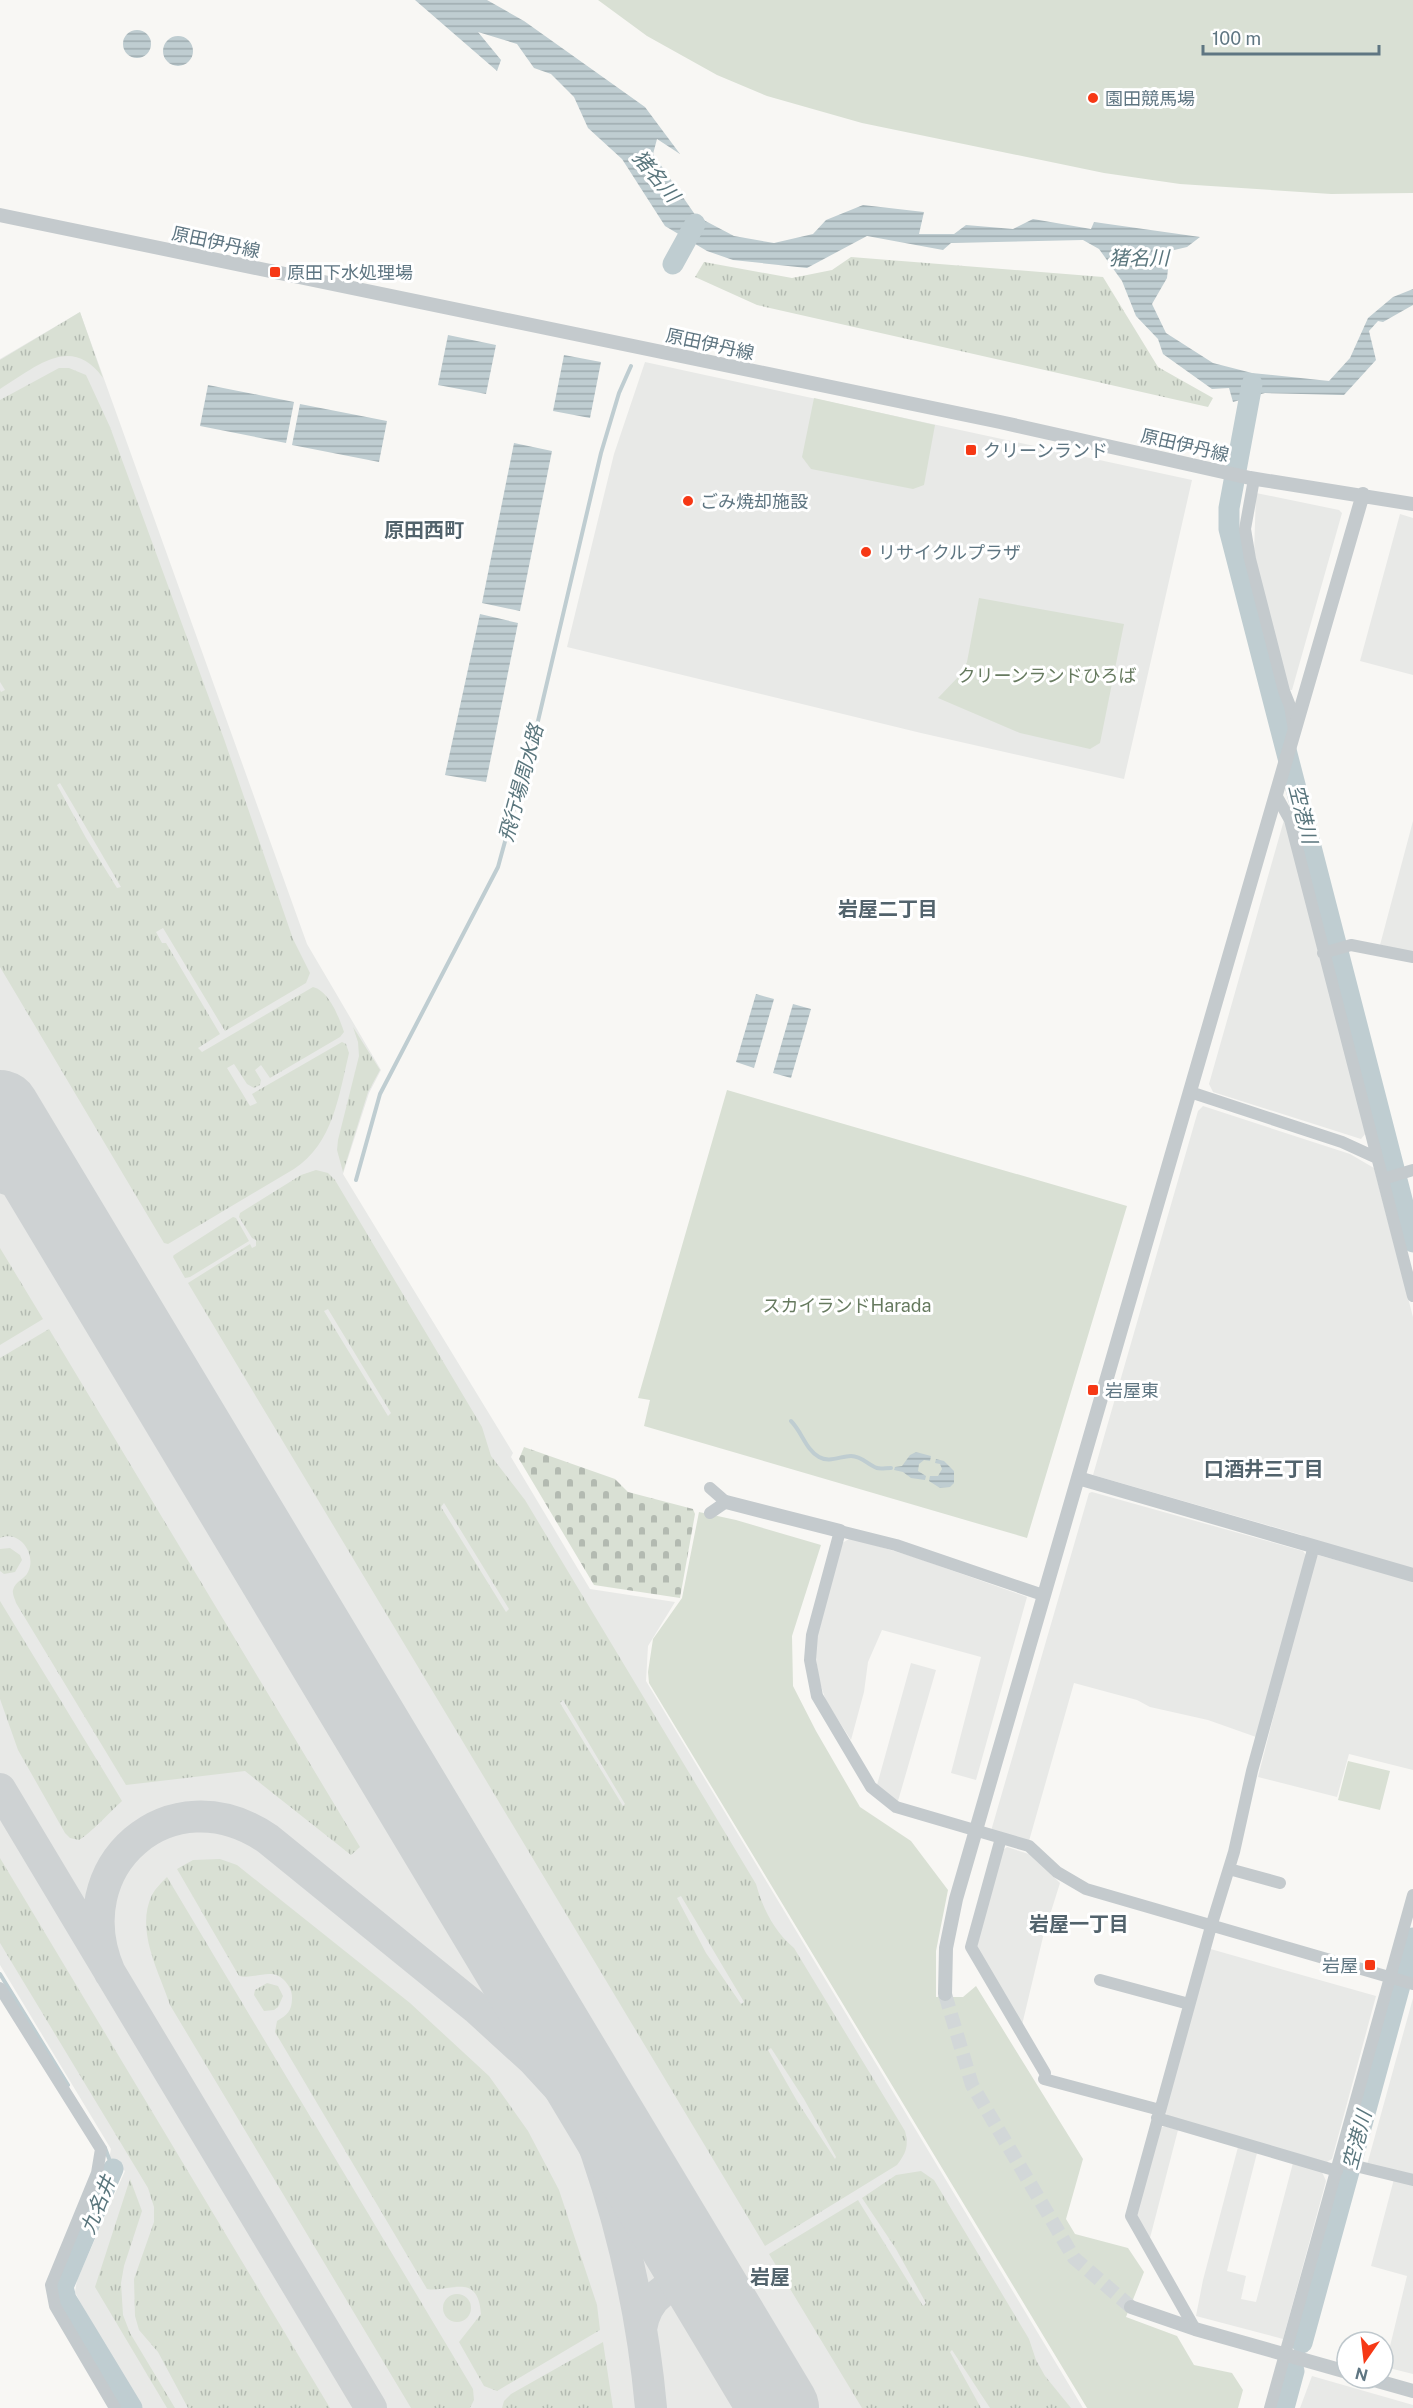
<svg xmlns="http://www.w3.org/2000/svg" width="1413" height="2408" viewBox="0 0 1413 2408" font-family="'Public Sans','Noto Sans JP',sans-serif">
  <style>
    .built { fill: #e8e9e7 }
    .grass { fill: url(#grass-tufts); fill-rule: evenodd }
    .cemetery { fill: url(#cemetery-stones) }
    .green { fill: #d9e0d4 }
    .water { fill: url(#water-rules) }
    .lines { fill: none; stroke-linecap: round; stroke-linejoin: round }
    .stream { stroke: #bfcdd1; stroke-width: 4 }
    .river { stroke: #bfcdd1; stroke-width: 21 }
    .taxiway { stroke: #ced2d3; stroke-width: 32 }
    .runway { stroke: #ced2d3; stroke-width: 80 }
    .tertiary-tunnel { stroke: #d2d7d8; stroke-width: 14; stroke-dasharray: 14 7; stroke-linecap: butt }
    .minor { stroke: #c4cacd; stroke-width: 12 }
    .tertiary { stroke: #c4cacd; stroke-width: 14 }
    .poi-dot { fill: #f63815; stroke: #fff; stroke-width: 2 }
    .labels { text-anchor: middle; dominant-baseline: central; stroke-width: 6; stroke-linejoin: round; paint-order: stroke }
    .poi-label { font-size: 18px; fill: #5f7682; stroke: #fff; text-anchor: start }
    .street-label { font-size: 18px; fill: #5f7682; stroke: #fff }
    .park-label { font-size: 18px; fill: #667a5f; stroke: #fff }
    .water-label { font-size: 20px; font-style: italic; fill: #5a767d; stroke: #fff }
    .neighbourhood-label { font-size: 20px; font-weight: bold; fill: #52636c; stroke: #fff }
  </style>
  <defs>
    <pattern id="grass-tufts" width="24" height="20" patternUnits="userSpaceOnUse" patternTransform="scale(1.5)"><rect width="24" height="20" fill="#d9e0d4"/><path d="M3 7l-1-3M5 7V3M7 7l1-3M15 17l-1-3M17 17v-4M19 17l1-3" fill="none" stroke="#b3bab1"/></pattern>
    <pattern id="cemetery-stones" width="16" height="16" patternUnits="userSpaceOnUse" patternTransform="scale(1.5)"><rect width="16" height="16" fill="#d9e0d4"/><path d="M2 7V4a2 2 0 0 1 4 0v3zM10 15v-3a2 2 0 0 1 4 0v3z" fill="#b3bab1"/></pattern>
    <pattern id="water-rules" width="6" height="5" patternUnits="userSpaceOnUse" patternTransform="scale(1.5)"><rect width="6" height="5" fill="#bfcdd1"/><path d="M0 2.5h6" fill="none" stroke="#9eabaf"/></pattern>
  </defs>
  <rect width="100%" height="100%" fill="#f8f7f4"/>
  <!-- built -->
  <path class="built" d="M 80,312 L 307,944 L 381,1070 L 369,1093 L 343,1174 L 513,1453 L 511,1457 L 590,1589 L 675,1602 L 648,1646 L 646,1681 L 1083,2408 L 142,2408 L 80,2302 L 75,2292 L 77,2280 L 125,2171 L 120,2167 L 108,2165 L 111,2149 L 0,1965 L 0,359 Z
    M 645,362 L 1192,480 L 1124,779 L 921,733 L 567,647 L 614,454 Z
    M 1256,493 L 1339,510 L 1342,513 L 1292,690 L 1288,690 L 1254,554 Z
    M 1400,514 L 1413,518 L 1413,675 L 1360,661 Z
    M 1284,820 L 1286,821 L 1366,1133 L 1361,1139 L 1213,1092 L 1209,1084 Z
    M 1413,821 L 1413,952 L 1380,945 Z
    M 1203,1106 L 1350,1154 L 1374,1168 L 1413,1317 L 1413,1569 L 1306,1540 L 1302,1535 L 1093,1475 L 1198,1111 Z
    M 1092,1492 L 1303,1551 L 1306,1555 L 1256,1737 L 1208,1720 L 1150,1707 L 1137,1700 L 1074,1683 L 1029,1841 L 991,1831 L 1089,1493 Z
    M 851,1538 L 914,1557 L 1027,1597 L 976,1780 L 951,1773 L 981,1657 L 882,1630 L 868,1662 L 864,1692 L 851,1740 L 826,1701 L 819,1680 L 816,1658 L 816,1641 L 842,1543 Z
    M 1318,1555 L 1413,1581 L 1413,1770 L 1349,1754 L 1337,1797 L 1258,1777 L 1314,1559 Z
    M 911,1663 L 936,1670 L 898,1801 L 877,1785 Z
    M 1007,1847 L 1032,1855 L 1060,1883 L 1043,1937 L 1022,2025 L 974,1947 L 1003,1850 Z
    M 1207,1948 L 1376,1996 L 1332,2159 L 1325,2163 L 1168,2117 L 1163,2107 Z
    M 1413,1998 L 1413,2176 L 1367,2165 Z
    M 1164,2126 L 1178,2130 L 1150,2238 L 1134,2214 L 1157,2130 Z
    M 1238,2147 L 1257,2153 L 1227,2271 L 1246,2276 L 1241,2299 L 1256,2302 L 1293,2163 L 1322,2172 L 1326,2181 L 1283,2339 L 1196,2316 L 1203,2280 Z
    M 1394,2179 L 1413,2184 L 1413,2374 L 1385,2367 L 1407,2276 L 1371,2266 Z
    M 1312,2376 L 1413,2405 L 1413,2408 L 1300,2408 Z"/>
  <!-- grass -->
  <path class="grass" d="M 851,257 L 1103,277 L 1158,367 L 1213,398 L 1208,407 L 757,305 L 695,277 L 704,262 L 792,278 L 832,270 Z
    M 80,312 L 103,378 C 71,333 35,368 0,389 L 0,360 Z
    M 59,368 L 69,368 L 86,375 L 110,427 L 224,739 L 293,939 L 310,973 L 306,983 L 225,1031 L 163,928 L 156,932 L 162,943 L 166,943 L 220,1034 L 198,1048 L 202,1052 L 313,987 C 329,991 339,1017 344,1032 L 340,1037 L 270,1078 L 261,1065 L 255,1070 L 261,1080 L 260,1085 L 254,1088 L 247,1084 L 234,1064 L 227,1068 L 250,1106 L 257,1103 L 252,1094 L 342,1042 L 346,1044 L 349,1053 C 339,1095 333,1144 294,1169 L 168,1244 L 164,1243 L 0,967 L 0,690 L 1,692 L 5,690 L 0,682 L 0,400 ZM 60,783 L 121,887 L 117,888 L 86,838 L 57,785 Z
    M 353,1027 L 380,1070 L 368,1092 L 343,1172 L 337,1150 L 338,1140 L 359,1056 L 358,1042 Z
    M 316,1170 L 328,1173 L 335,1180 L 482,1427 L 491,1456 L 525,1500 L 756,1884 C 763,1909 774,1931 794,1948 L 905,2131 C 909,2146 906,2153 897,2165 L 765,2246 L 188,1283 L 250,1244 L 252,1248 L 256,1246 L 256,1240 L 252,1238 L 239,1217 L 240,1213 L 301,1175 ZM 328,1309 L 391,1413 L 388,1416 L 324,1311 ZM 444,1503 L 509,1609 L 506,1612 L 441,1507 ZM 563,1700 L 625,1804 L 623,1806 L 560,1703 ZM 681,1896 L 744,2002 L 741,2004 L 706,1953 L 677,1898 ZM 771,2048 L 804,2099 L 836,2157 L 835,2159 L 797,2101 L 768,2050 Z
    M 233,1217 L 236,1218 L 249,1241 L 190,1277 L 185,1278 L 173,1257 L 174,1255 Z
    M 0,1248 L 43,1319 L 0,1345 Z
    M 49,1329 L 360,1847 L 351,1855 L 245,1771 L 126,1785 L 16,1603 C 15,1599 12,1594 13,1590 C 15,1581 25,1579 28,1572 C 37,1555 20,1529 0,1538 L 0,1358 Z
    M 10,1548 L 20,1555 L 22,1560 L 15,1572 L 4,1574 L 0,1571 L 0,1549 Z
    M 0,1601 L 122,1801 C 110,1812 91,1833 79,1840 L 70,1838 L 65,1833 L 18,1750 L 0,1699 Z
    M 0,1858 L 330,2408 L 188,2408 L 158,2352 L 139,2330 L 135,2316 L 134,2279 L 154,2222 L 154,2207 L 148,2188 L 0,1943 Z
    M 220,1859 L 237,1865 L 410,2003 L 489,2076 L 528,2131 L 559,2190 L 597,2305 L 600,2330 L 497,2391 L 484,2386 L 459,2342 L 481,2314 C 478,2271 449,2293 427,2289 L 275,2032 L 277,2021 C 287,2015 292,2011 292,1998 C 292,1991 290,1987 285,1981 C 272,1966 255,1980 239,1976 L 177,1869 L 193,1860 Z
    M 167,1877 L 473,2389 L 474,2400 L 470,2408 L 411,2408 L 170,2005 C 159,1971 135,1930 152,1895 C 155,1889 162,1882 167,1877 Z
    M 267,1983 L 278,1986 L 283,1996 L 278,2007 L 274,2010 L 264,2011 L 254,1995 L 255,1990 Z
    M 921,2171 L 934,2180 L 1029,2339 L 1036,2360 L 1045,2376 L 1071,2408 L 990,2408 L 952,2350 L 950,2352 L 981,2408 L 862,2408 L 769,2254 L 858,2200 L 923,2306 L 926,2303 L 896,2249 L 862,2198 L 896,2175 Z
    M 130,2179 L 142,2211 L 124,2266 L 121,2283 L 123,2315 L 130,2333 L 175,2408 L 167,2408 L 95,2287 Z
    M443 2308a14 14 0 1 1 28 0a14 14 0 1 1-28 0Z
    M 603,2342 L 613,2408 L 502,2408 L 504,2401 L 511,2394 Z"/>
  <!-- cemetery -->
  <path class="cemetery" d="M 524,1447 L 615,1479 L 628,1492 L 693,1509 L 695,1514 L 680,1598 L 594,1585 L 519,1459 Z"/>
  <!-- green -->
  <path class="green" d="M 598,0 L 1413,0 L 1413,193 L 1331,194 L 1180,184 L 1104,173 L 862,123 L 767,96 L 717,75 L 647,36 Z
    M 814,398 L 935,425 L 924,485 L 913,489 L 811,469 L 802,457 Z
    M 979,598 L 1124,624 L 1100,743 L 1090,749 L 1020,733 L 938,698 L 960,675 L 967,662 Z
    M 727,1090 L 1127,1206 L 1027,1538 L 644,1426 L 650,1400 L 638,1398 Z
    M 699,1512 L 736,1520 L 821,1545 L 792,1636 L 793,1686 L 816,1731 L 860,1807 L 911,1841 L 948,1890 L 936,1951 L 936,1997 L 963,1997 L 976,1986 L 1083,2159 L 1066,2219 L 1075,2234 L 1128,2248 L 1144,2272 L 1126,2317 L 1177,2336 L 1194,2365 L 1232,2373 L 1243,2390 L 1238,2408 L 1087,2408 L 649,1683 L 648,1672 L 653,1639 L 682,1598 Z
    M 1348,1761 L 1390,1771 L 1380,1810 L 1338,1800 Z"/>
  <!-- water -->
  <path class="water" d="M 415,0 L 487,0 L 524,21 L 645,107 L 680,154 L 657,139 L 653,154 L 696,216 L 734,236 L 774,243 L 813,234 L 826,220 L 863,205 L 924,212 L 919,234 L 954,234 L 966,225 L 1013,229 L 1033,219 L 1091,229 L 1094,222 L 1200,237 L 1187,247 L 1170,251 L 1167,278 L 1152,304 L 1166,333 L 1213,363 L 1252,373 L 1329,381 L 1350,358 L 1368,318 L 1393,297 L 1413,289 L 1413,305 L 1383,322 L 1378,321 L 1369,331 L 1376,360 L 1344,395 L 1265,393 L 1233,402 L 1229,388 L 1212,389 L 1163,354 L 1158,339 L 1136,316 L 1122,281 L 1099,249 L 1083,240 L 951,243 L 943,250 L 867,236 L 807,268 L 733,260 L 707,251 L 665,226 L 622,159 L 588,128 L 574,97 L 551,74 L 534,68 L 517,44 L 478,32 L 501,60 L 497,71 Z
    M123 44a14 14 0 1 1 28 0a14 14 0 1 1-28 0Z
    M163 51a15 15 0 1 1 30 0a15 15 0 1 1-30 0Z
    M 448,335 L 496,345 L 486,394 L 438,385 Z
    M 564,355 L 601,362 L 590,418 L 553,411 Z
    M 208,385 L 294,402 L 286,443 L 200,426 Z
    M 300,404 L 387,421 L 379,462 L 292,445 Z
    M 514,443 L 552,451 L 520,611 L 482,603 Z
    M 480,614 L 518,623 L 486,782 L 445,775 Z
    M 756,994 L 774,999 L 754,1068 L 736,1062 Z
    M 793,1004 L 811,1009 L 791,1078 L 773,1073 Z
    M 916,1452 L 931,1456 L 930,1461 L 924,1460 L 919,1464 L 918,1471 L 926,1476 L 925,1480 L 911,1478 L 903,1472 L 894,1470 L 895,1467 L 902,1466 L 910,1455 Z
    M 936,1459 L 944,1461 L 954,1471 L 954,1483 L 950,1487 L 940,1488 L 929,1481 L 930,1476 L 938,1476 L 942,1469 L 940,1464 L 935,1463 Z"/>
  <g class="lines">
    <!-- stream -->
    <path class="stream" d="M 356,1180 L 380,1094 L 498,867 L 538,721 L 601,453 L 619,393 L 631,366
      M 791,1421 C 802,1432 806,1450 819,1457 C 829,1463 841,1456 851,1456 C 862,1456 868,1465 877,1468 C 880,1469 886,1468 891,1468
      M 0,1974 L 68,2085
      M 105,2148 L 113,2169"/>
    <!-- river -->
    <path class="river" d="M 673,264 L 695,224
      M 1252,384 L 1229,508 L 1229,529 L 1413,1242
      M 113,2169 L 63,2287 L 66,2299 L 132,2408
      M 1302,2343 L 1413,1938
      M 1284,2408 L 1294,2371"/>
    <!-- taxiway -->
    <path class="taxiway" d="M 0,1177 C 29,1184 52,1200 69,1225
      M 0,1789 L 371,2408
      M 514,1966 C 589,2104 637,2251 651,2408
      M 110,1973 C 63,1866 171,1772 268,1839 L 476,2008 L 533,2060 L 611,2145 L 678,2239
      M 641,2329 C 646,2296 672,2278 704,2282"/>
    <!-- runway -->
    <path class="runway" d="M 0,1110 L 779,2408"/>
    <!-- tertiary-tunnel -->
    <path class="tertiary-tunnel" d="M 945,1994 L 972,2085 L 1074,2258 L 1131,2307"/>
    <!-- minor -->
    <path class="minor" d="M 1254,479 L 1245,529 L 1250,559 L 1284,691 L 1290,706 L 1294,730
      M 1276,795 L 1290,820 L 1413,1296
      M 1323,953 L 1351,945 L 1413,957
      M 1190,1092 L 1342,1142 L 1377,1158
      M 1383,1179 L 1413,1170
      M 710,1513 L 726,1502 L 710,1488
      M 1043,1595 L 896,1545 L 840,1531 L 812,1635 L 810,1660 L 817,1696 L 871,1787 L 896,1807 L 1029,1846 L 1057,1872 L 1086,1889 L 1413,1984
      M 1001,1838 L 971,1947 L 1045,2073
      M 1229,1869 L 1280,1883
      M 1100,1980 L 1189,2004
      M 0,1988 L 101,2149 L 97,2173 L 51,2285 L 55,2306 L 115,2408
      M 1044,2079 L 1160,2110
      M 1157,2118 L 1337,2171
      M 1339,2162 L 1413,2180
      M 1195,2329 L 1131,2216 L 1210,1930 L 1234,1852 L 1252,1771 L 1314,1546
      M 1270,2408 L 1413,1895"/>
    <!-- tertiary -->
    <path class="tertiary" d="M 0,215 L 1000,422 L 1250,478 L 1413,504
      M 1078,1478 L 1413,1575
      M 726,1502 L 840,1531
      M 945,1994 L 946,1948 L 956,1899 L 1363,494
      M 1131,2307 L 1195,2329 L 1347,2372
      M 1367,2378 L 1413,2391"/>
  </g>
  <!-- markers -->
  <g class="poi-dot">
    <circle cx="1093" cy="98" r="6"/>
    <rect x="269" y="266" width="12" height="12" rx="3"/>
    <rect x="965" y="444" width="12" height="12" rx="3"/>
    <circle cx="688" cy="501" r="6"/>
    <circle cx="866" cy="552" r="6"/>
    <rect x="1087" y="1384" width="12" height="12" rx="3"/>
    <rect x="1364" y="1959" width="12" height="12" rx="3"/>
  </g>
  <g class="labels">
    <!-- poi labels -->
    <g class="poi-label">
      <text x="1105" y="98">園田競馬場</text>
      <text x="287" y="272">原田下水処理場</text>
      <text x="983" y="450">クリーンランド</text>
      <text x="700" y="501">ごみ焼却施設</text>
      <text x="878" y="552">リサイクルプラザ</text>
      <text x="1105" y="1390">岩屋東</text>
      <text x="1358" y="1965" text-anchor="end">岩屋</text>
    </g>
    <!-- street labels -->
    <g class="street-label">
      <text transform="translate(216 242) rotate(12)">原田伊丹線</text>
      <text transform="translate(710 344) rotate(12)">原田伊丹線</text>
      <text transform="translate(1185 445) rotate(13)">原田伊丹線</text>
    </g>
    <!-- park labels -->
    <g class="park-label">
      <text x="1047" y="675">クリーンランドひろば</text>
      <text x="847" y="1305">スカイランドHarada</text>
    </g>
    <!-- water labels -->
    <g class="water-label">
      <text transform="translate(656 176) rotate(50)">猪名川</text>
      <text x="1139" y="258">猪名川</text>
      <text transform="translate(521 783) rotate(-75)">飛行場周水路</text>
      <text transform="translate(1303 814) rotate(76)">空港川</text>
      <text transform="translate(1357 2140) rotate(-75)">空港川</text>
      <text transform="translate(98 2205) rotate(-68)">九名井</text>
    </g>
    <!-- neighbourhood labels -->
    <g class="neighbourhood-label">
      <text x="424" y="530">原田西町</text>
      <text x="888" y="909">岩屋二丁目</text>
      <text x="1264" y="1469">口酒井三丁目</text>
      <text x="1079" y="1924">岩屋一丁目</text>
      <text x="770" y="2277">岩屋</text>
    </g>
  </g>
  <!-- north arrow -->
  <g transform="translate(1365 2360) rotate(194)"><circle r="28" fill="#ffffff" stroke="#bfc8cd" stroke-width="1.5"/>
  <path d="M0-4.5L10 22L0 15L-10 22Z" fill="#f63815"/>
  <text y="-9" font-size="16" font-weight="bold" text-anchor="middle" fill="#5f7682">N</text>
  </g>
  <!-- scale -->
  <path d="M1203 45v9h176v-9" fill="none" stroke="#5f7682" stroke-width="3"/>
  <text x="1212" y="45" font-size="18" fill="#5f7682" stroke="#ffffff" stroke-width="4.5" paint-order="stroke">100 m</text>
</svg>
